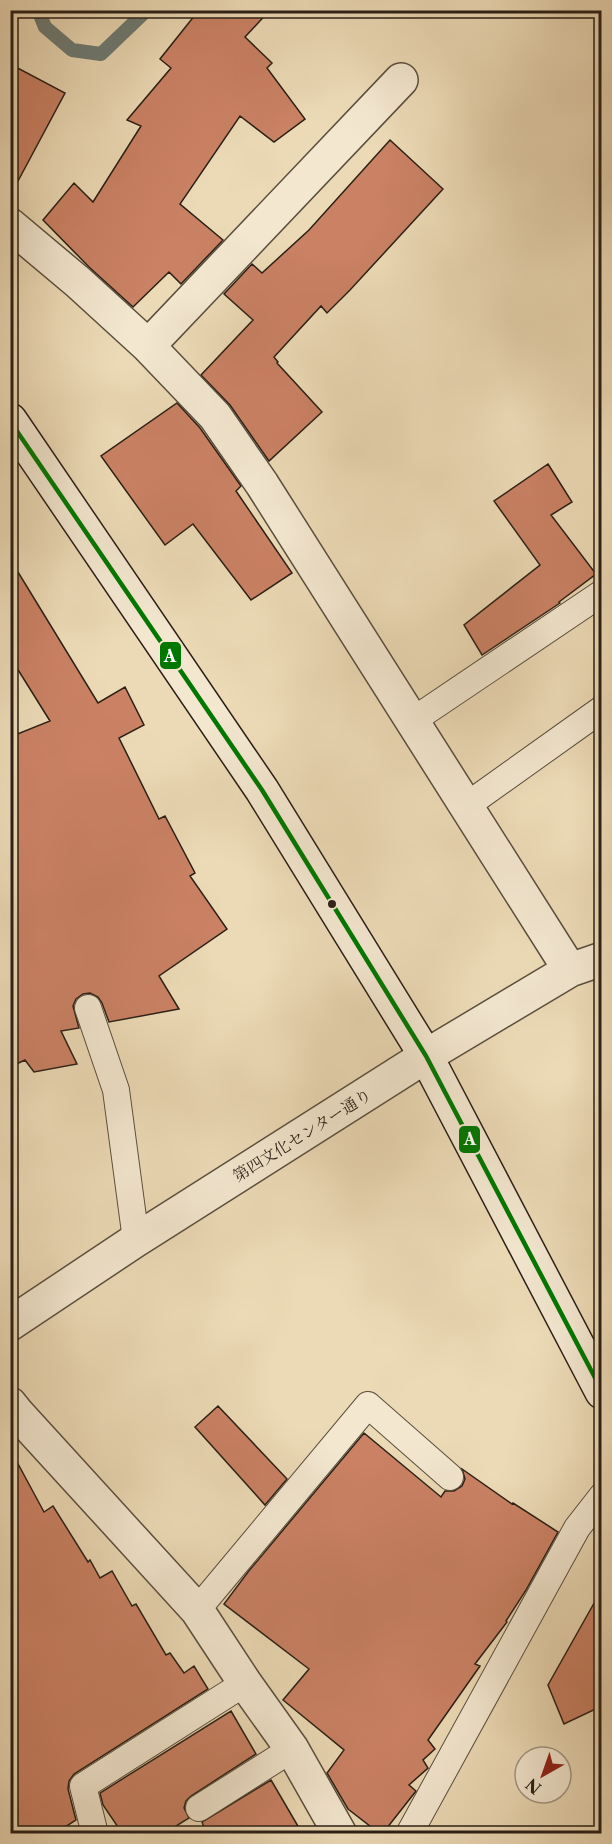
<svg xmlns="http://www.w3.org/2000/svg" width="612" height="1844" viewBox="0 0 612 1844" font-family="'Libre Caslon Text','Noto Serif JP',serif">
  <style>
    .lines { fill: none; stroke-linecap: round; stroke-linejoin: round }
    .stream { stroke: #6d7b75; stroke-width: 14 }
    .building { fill: #ca8164; stroke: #2a1f16; stroke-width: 1.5 }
    .lane-casing { stroke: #5a4e3e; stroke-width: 28 }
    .street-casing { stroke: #5a4e3e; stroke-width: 36 }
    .secondary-casing { stroke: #2a1f16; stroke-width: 36 }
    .lane { stroke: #f3e7d0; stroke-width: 26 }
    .street { stroke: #f3e7d0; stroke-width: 33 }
    .secondary { stroke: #f3e7d0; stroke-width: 33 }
    .bus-1-casing { stroke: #f3e7d0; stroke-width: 9 }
    .bus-1 { stroke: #070; stroke-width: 4.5 }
    .bus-dot { fill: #2a1f16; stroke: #f3e7d0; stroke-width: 2 }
    .labels { text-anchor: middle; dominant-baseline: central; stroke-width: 4.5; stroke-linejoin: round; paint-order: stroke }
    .street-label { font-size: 16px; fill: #2a1f16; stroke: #f3e7d0 }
    .line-badge { stroke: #f3e7d0; stroke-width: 2 }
    .badge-label { font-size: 16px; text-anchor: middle; font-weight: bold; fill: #fff }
  </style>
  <rect width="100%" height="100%" fill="#ecdab6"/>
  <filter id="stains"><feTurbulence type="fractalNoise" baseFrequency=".00333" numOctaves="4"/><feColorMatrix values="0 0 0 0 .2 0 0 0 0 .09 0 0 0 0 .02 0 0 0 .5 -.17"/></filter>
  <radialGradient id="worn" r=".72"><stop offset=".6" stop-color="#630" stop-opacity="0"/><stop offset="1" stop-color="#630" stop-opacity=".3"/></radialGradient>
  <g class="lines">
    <!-- stream -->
    <path class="stream" d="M 38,10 L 45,27 L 72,50 L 101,54 L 147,10"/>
  </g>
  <!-- building -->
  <path class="building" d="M 199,10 L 270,10 L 245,37 L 272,63 L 267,68 L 305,119 L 274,142 L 240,116 L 180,204 L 223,240 L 181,284 L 169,272 L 133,307 L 89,267 L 43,220 L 74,183 L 93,202 L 141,126 L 127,120 L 171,68 L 160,59 Z
    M 10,64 L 65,93 L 10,196 Z
    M 390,140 L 443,189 L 350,290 L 327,313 L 321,306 L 274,357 L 278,362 L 277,363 L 322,412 L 269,461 L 230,405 L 201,375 L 253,320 L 224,294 L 252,264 L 262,273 L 309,230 Z
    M 177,403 L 200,428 L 241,486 L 236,491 L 292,573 L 251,600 L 193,524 L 165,545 L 101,456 Z
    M 548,464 L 572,502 L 551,515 L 596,574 L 559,602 L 560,603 L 482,655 L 464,625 L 540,565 L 494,501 Z
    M 10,559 L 98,703 L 125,687 L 144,725 L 119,738 L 159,819 L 165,816 L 195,873 L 190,876 L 227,929 L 159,976 L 179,1009 L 109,1022 L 102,1003 L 98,997 L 90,993 L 83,994 L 76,999 L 73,1006 L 79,1028 L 61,1031 L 77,1064 L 34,1072 L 25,1060 L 10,1067 L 10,737 L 50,721 L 10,657 Z
    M 218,1406 L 287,1479 L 265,1505 L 195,1427 Z
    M 364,1433 L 441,1497 L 445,1491 L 454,1491 L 462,1486 L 465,1479 L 462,1469 L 512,1504 L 513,1503 L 558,1532 L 526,1590 L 506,1621 L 507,1622 L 475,1664 L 480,1666 L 428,1740 L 435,1749 L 423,1760 L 428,1768 L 409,1785 L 416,1791 L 383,1833 L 379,1833 L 348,1809 L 327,1773 L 344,1750 L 283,1700 L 309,1669 L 224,1604 L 248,1572 Z
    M 10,1449 L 44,1512 L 53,1506 L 88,1562 L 90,1560 L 100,1578 L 112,1571 L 132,1606 L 136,1604 L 166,1655 L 170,1653 L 184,1673 L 194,1666 L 208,1689 L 74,1774 L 69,1781 L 68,1789 L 76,1820 L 56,1833 L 10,1833 L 10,1618 L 17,1612 L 10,1602 Z
    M 602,1589 L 602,1706 L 564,1724 L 548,1685 Z
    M 231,1711 L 256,1754 L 191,1796 L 186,1801 L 184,1808 L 189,1818 L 165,1833 L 122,1833 L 103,1805 L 100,1793 Z
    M 271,1780 L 302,1833 L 206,1833 L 202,1822 Z"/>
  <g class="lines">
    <defs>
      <path id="lane" d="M 412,721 L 602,593
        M 466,806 L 602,709
        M 88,1008 L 116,1090 L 136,1240
        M 197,1610 L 368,1405 L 450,1477
        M 199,1808 L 292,1749
        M 95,1834 L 83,1786 L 245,1683
        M 409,1834 L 577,1528 L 602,1496"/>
      <path id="street" d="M 10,225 L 78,282 L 148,346 L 215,416 L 262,484 L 570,970
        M 148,346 L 401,80
        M 10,1324 L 136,1240 L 426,1056 L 570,970 L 602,959
        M 10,1404 L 18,1414 L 197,1610 L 245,1683 L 292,1749 L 340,1834"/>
      <path id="secondary" d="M 10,420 L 262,790 L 426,1056 L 602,1392"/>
    </defs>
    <!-- lane casing -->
    <use href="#lane" class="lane-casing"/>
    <!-- street casing -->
    <use href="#street" class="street-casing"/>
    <!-- secondary casing -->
    <use href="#secondary" class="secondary-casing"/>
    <!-- lane -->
    <use href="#lane" class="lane"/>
    <!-- street -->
    <use href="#street" class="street"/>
    <!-- secondary -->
    <use href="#secondary" class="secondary"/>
    <defs>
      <path id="bus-1" d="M 10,421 L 262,790 L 426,1056 L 602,1391"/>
    </defs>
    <!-- bus-1 casing -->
    <use href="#bus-1" class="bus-1-casing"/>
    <!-- bus-1 -->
    <use href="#bus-1" class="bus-1"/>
  </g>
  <!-- markers -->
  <circle class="bus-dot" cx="332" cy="904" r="5"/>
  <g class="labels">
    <!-- street labels -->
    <g class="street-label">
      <text transform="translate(302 1135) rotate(-32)">第四文化センター通り</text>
    </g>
  </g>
  <g class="line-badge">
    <rect x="159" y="641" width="23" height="29" rx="6" fill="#070"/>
    <rect x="458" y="1125" width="23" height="29" rx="6" fill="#070"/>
  </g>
  <g class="badge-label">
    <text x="170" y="662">A</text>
    <text x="470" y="1145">A</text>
  </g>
  <!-- margin -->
  <rect width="612" height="1844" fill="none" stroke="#ecdab6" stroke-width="36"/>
  <rect x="12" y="12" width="588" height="1820" fill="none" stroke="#2a1f16" stroke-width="3"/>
  <rect x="18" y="18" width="576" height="1808" fill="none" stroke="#2a1f16" stroke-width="1.5"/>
  <!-- north arrow -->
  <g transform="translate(543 1775) rotate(220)"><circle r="28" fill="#f3e7d0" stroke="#a39786" stroke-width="1.5"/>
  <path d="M0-4.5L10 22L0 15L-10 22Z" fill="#8f2418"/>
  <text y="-9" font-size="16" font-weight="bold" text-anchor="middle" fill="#2a1f16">N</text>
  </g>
  <rect width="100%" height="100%" filter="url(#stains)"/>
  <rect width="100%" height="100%" fill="url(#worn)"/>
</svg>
